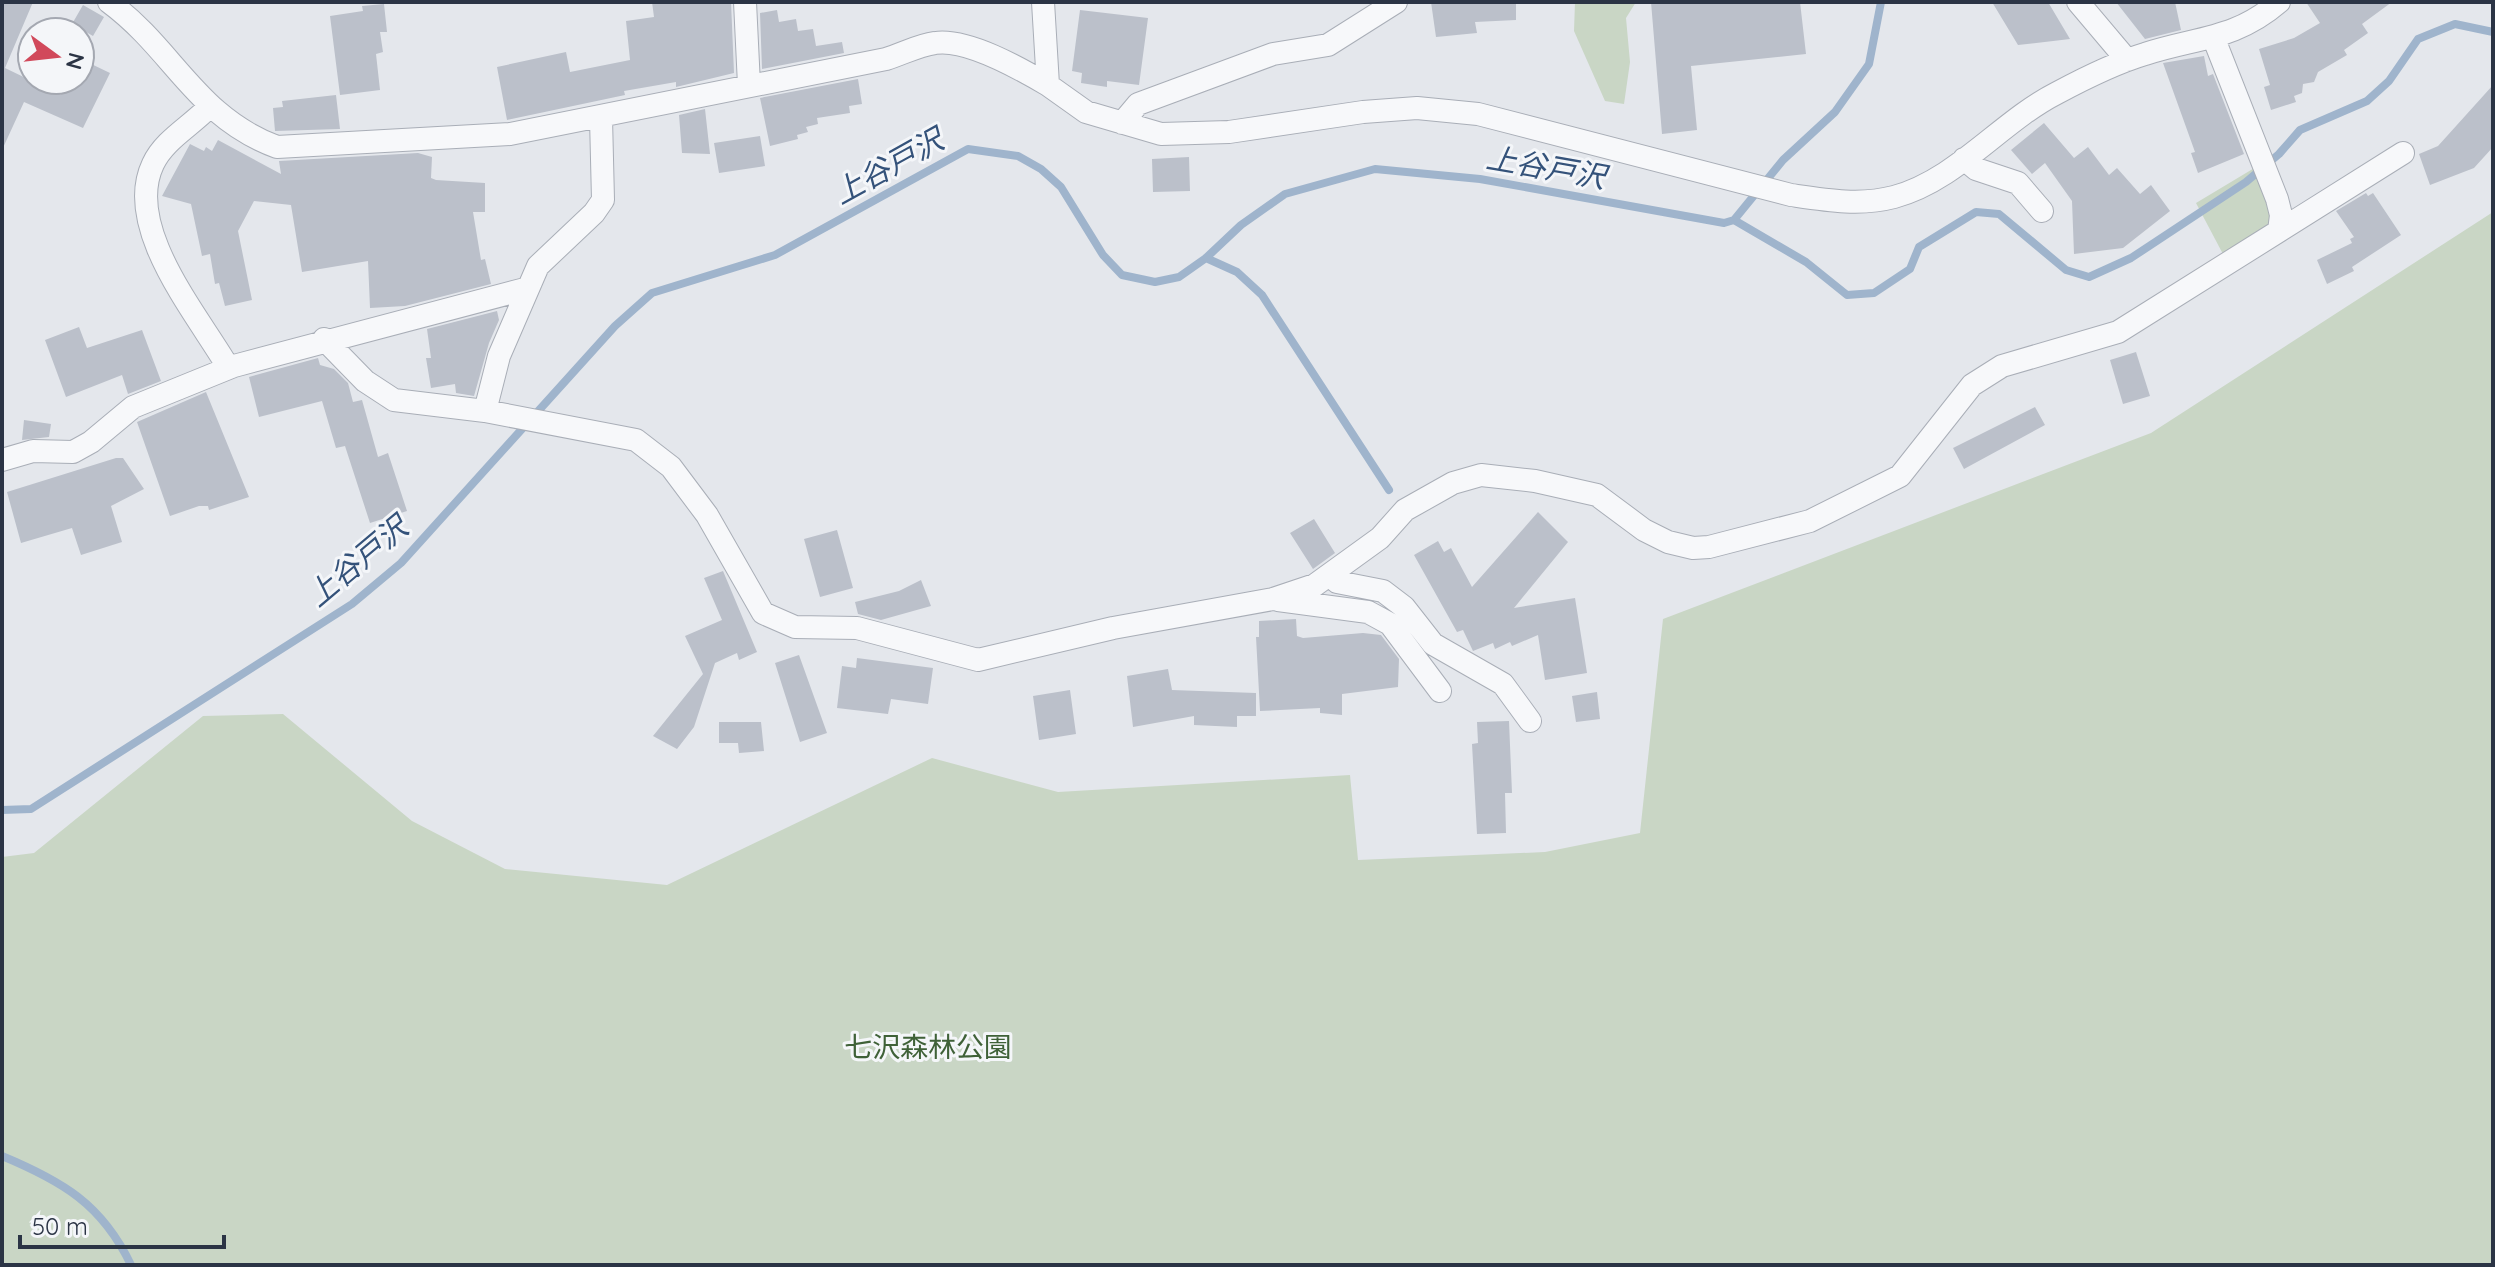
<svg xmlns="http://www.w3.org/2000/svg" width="2495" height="1267" viewBox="0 0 2495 1267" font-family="Quicksand,'Noto Sans JP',sans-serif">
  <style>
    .green { fill: #c9d6c5 }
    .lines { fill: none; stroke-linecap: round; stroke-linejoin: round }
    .stream { stroke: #9fb4cc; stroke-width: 8 }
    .building { fill: #bbc0ca }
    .minor-casing { stroke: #a9aeb7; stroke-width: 24 }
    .minor { stroke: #f7f8fa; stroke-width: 22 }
    .labels { text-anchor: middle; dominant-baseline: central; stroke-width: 6; stroke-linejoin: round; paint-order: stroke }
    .park-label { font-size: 28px; fill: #3f6138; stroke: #f4f6f9 }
    .water-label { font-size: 30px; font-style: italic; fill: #34527a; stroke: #f4f6f9 }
  </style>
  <rect width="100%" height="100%" fill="#e4e7ec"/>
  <!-- green -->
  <path class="green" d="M 1575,2 L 1636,2 L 1626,18 L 1630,62 L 1624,104 L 1605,101 L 1574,31 Z
    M 2256,167 L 2274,219 L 2268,231 L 2224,256 L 2196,203 Z
    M 2493,212 L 2493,1265 L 2,1265 L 2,857 L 34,853 L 203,716 L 283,714 L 412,821 L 505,869 L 667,885 L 932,758 L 1058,792 L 1350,775 L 1358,860 L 1545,852 L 1640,833 L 1663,619 L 2151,433 Z"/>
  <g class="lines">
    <!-- stream -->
    <path class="stream" d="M 1734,220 L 1806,262 L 1847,295 L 1874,293 L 1910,269 L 1919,247 L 1976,212 L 1999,214 L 2066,270 L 2089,277 L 2131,258 L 2246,182 L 2279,154 L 2300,130 L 2367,101 L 2389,81 L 2418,39 L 2455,24 L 2493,32
      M 1206,258 L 1237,272 L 1262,295 L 1389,490
      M 2,810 L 31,809 L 352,604 L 401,563 L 615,326 L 652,293 L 775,255 L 968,149 L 1018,156 L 1041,169 L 1061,187 L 1103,255 L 1122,275 L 1155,282 L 1179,277 L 1206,258 L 1241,225 L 1285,194 L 1375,169 L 1480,179 L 1724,223 L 1734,220 L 1783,160 L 1835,112 L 1869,64 L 1881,2
      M 2,1156 C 62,1181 102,1204 131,1265"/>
  </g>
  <!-- building -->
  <path class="building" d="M 2,2 L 33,2 L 5,68 L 61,95 L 67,80 L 80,80 L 85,61 L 110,73 L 83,128 L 24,102 L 2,150 Z
    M 652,2 L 731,2 L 734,73 L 676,87 L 676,82 L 624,91 L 625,95 L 507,120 L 497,67 L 566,52 L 570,72 L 630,60 L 626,21 L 654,17 Z
    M 1431,2 L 1516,2 L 1516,20 L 1475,22 L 1477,33 L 1436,37 Z
    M 1651,2 L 1800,2 L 1806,54 L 1691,66 L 1697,130 L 1662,134 Z
    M 1992,2 L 2048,2 L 2070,39 L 2018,45 Z
    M 2116,2 L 2175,2 L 2181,30 L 2145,39 Z
    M 2306,2 L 2392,2 L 2362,24 L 2368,33 L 2344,50 L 2347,55 L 2318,72 L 2314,82 L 2303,84 L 2302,93 L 2294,96 L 2296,102 L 2271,110 L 2264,87 L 2270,85 L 2259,49 L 2294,38 L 2320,23 Z
    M 384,4 L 387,32 L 380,32 L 383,52 L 376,54 L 380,90 L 340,95 L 330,16 L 363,11 L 362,6 Z
    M 83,5 L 104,17 L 93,36 L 72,24 Z
    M 777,10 L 779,22 L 796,19 L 798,31 L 813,29 L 816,46 L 842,42 L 844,53 L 762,69 L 760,13 Z
    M 1080,10 L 1148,18 L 1139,85 L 1107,81 L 1107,87 L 1081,83 L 1082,73 L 1072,71 Z
    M 2204,56 L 2208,76 L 2213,74 L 2244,154 L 2198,173 L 2191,153 L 2195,152 L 2163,63 Z
    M 858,79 L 862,104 L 849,106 L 850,113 L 817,118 L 818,124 L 806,127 L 808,132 L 797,135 L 798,139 L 770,146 L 760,98 Z
    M 2493,85 L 2493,147 L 2474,168 L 2430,185 L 2419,154 L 2438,146 Z
    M 336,95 L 340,129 L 275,131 L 273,108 L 283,107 L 282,101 Z
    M 705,109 L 710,154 L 682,153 L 679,115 Z
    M 2044,123 L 2074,158 L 2088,147 L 2109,175 L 2117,168 L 2140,194 L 2151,185 L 2170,211 L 2123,248 L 2074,254 L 2072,201 L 2045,163 L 2032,174 L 2011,150 Z
    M 760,136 L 765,166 L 719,173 L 714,143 Z
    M 218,140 L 281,174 L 279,161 L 418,153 L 432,157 L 431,178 L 436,180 L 485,183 L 485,212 L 473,212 L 481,260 L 485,259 L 491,284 L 405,306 L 370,308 L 368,261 L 302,272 L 291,205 L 254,201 L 238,231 L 252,300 L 225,306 L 219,283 L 215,284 L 210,254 L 202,256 L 191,204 L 162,196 L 190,144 L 204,151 L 206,147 L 212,151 Z
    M 1189,157 L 1190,191 L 1153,192 L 1152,159 Z
    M 2366,193 L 2368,196 L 2373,193 L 2401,235 L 2352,267 L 2354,271 L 2327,284 L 2317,260 L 2352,243 L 2350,239 L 2354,237 L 2336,211 Z
    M 497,311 L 499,320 L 489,343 L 474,396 L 456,393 L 455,384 L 431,388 L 426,358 L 431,358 L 427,329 Z
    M 79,327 L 87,348 L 142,330 L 161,381 L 128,394 L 122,375 L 66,397 L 45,340 Z
    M 2136,352 L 2150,396 L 2123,404 L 2110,360 Z
    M 318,358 L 320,365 L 334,369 L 348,383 L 353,402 L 362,400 L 378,457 L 388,453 L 407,511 L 370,523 L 345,446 L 336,448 L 322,401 L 259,417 L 249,377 Z
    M 206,392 L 249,497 L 209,510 L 208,506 L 199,506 L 170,516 L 137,422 Z
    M 2035,407 L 2045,425 L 1964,469 L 1953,448 Z
    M 24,420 L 51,424 L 49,437 L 22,440 Z
    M 116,458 L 123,458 L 144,489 L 111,506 L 122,542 L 81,555 L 72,528 L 21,543 L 7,492 Z
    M 1538,512 L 1568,542 L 1514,608 L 1575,598 L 1587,673 L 1545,680 L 1538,635 L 1512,646 L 1510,642 L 1495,649 L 1493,643 L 1473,651 L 1463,630 L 1457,632 L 1414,555 L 1438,541 L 1444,552 L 1451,548 L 1472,587 Z
    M 1314,519 L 1335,553 L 1313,569 L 1290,533 Z
    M 837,530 L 853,588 L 820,597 L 804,539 Z
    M 723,571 L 757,652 L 739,660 L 737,653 L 715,663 L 694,727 L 677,749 L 653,736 L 703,674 L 685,636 L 722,620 L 704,578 Z
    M 921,580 L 931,606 L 881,620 L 858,614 L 855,602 L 899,591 Z
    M 1296,619 L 1297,636 L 1303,638 L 1363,633 L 1381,635 L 1399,659 L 1398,687 L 1342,694 L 1342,715 L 1320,713 L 1320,708 L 1260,711 L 1256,637 L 1259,637 L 1259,621 Z
    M 799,655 L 827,733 L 800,742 L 775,663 Z
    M 857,658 L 933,668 L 928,704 L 891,699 L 888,714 L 837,708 L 842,666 L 856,668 Z
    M 1168,669 L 1172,690 L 1256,693 L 1256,716 L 1237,716 L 1237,727 L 1194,725 L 1194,716 L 1133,727 L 1127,676 Z
    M 1070,690 L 1076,734 L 1039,740 L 1033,696 Z
    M 1597,692 L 1600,719 L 1576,722 L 1572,696 Z
    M 1509,721 L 1512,793 L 1505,793 L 1506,833 L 1477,834 L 1472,744 L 1478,743 L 1477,722 Z
    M 719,722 L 761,722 L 764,751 L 739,753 L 738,743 L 719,743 Z"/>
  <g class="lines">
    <defs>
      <path id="minor" d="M 109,2 C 174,50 196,117 277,147 L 510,134 L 886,59 C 902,54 919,45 935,43 C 967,38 1021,69 1048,85
        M 745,2 L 749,85
        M 1043,2 L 1048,85 L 1086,112 L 1161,134 L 1229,132 L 1363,112 L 1417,108 L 1478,114 L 1791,195 C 1825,200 1860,206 1894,197 C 1957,180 2000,122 2057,93 C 2085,78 2115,63 2145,54 C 2197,37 2235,40 2279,2
        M 2078,2 L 2127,60
        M 209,107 C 191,126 164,140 153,164 C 123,227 197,314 228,367
        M 1122,123 L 1138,104 L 1273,54 L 1328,45 L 1396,2
        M 1964,159 L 1976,169 L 2018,183 L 2042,211
        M 2279,231 L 2403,153
        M 324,339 L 365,381 L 394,400 L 485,411 L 636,440 L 671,467 L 707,515 L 763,613 L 795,627 L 857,628 L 978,660 L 1113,628 L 1273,599 L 1315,585 L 1380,538 L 1405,510 L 1453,483 L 1481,475 L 1535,481 L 1597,495 L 1644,530 L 1668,542 L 1693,548 L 1709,547 L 1810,521 L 1900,476 L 1972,385 L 2002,366 L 2118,332 L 2279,231 L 2281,215 L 2277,199 L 2214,39
        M 485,411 L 499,356 L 538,266 L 594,213 L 603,200 L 601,118
        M 2,460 L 33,451 L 73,452 L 91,442 L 133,407 L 234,366 L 525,289
        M 1331,576 L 1337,582 L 1383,591 L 1404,607 L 1433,644 L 1503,684 L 1530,721
        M 1278,600 L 1368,612 L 1390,624 L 1440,691"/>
    </defs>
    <!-- minor casing -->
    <use href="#minor" class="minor-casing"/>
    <!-- minor -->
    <use href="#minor" class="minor"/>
  </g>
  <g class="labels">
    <!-- park labels -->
    <g class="park-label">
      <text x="928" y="1046">七沢森林公園</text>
    </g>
    <!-- water labels -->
    <g class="water-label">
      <text transform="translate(888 166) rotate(-29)">上谷戸沢</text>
      <text transform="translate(1546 167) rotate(10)">上谷戸沢</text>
      <text transform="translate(357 561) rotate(-40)">上谷戸沢</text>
    </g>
  </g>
  <!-- border -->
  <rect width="2495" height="1267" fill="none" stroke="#2b3445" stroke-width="8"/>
  <!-- north arrow -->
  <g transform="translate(56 56) rotate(105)"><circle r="38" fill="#f4f6f9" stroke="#a4a8b1" stroke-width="2"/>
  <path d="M0-6L14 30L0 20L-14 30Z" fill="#d1495b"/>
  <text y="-12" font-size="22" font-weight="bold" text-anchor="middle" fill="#2b3445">N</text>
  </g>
  <!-- scale -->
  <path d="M20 1235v12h204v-12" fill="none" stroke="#2b3445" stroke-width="4"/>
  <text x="32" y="1235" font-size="24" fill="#2b3445" stroke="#f4f6f9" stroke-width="6" paint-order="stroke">50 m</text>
</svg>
